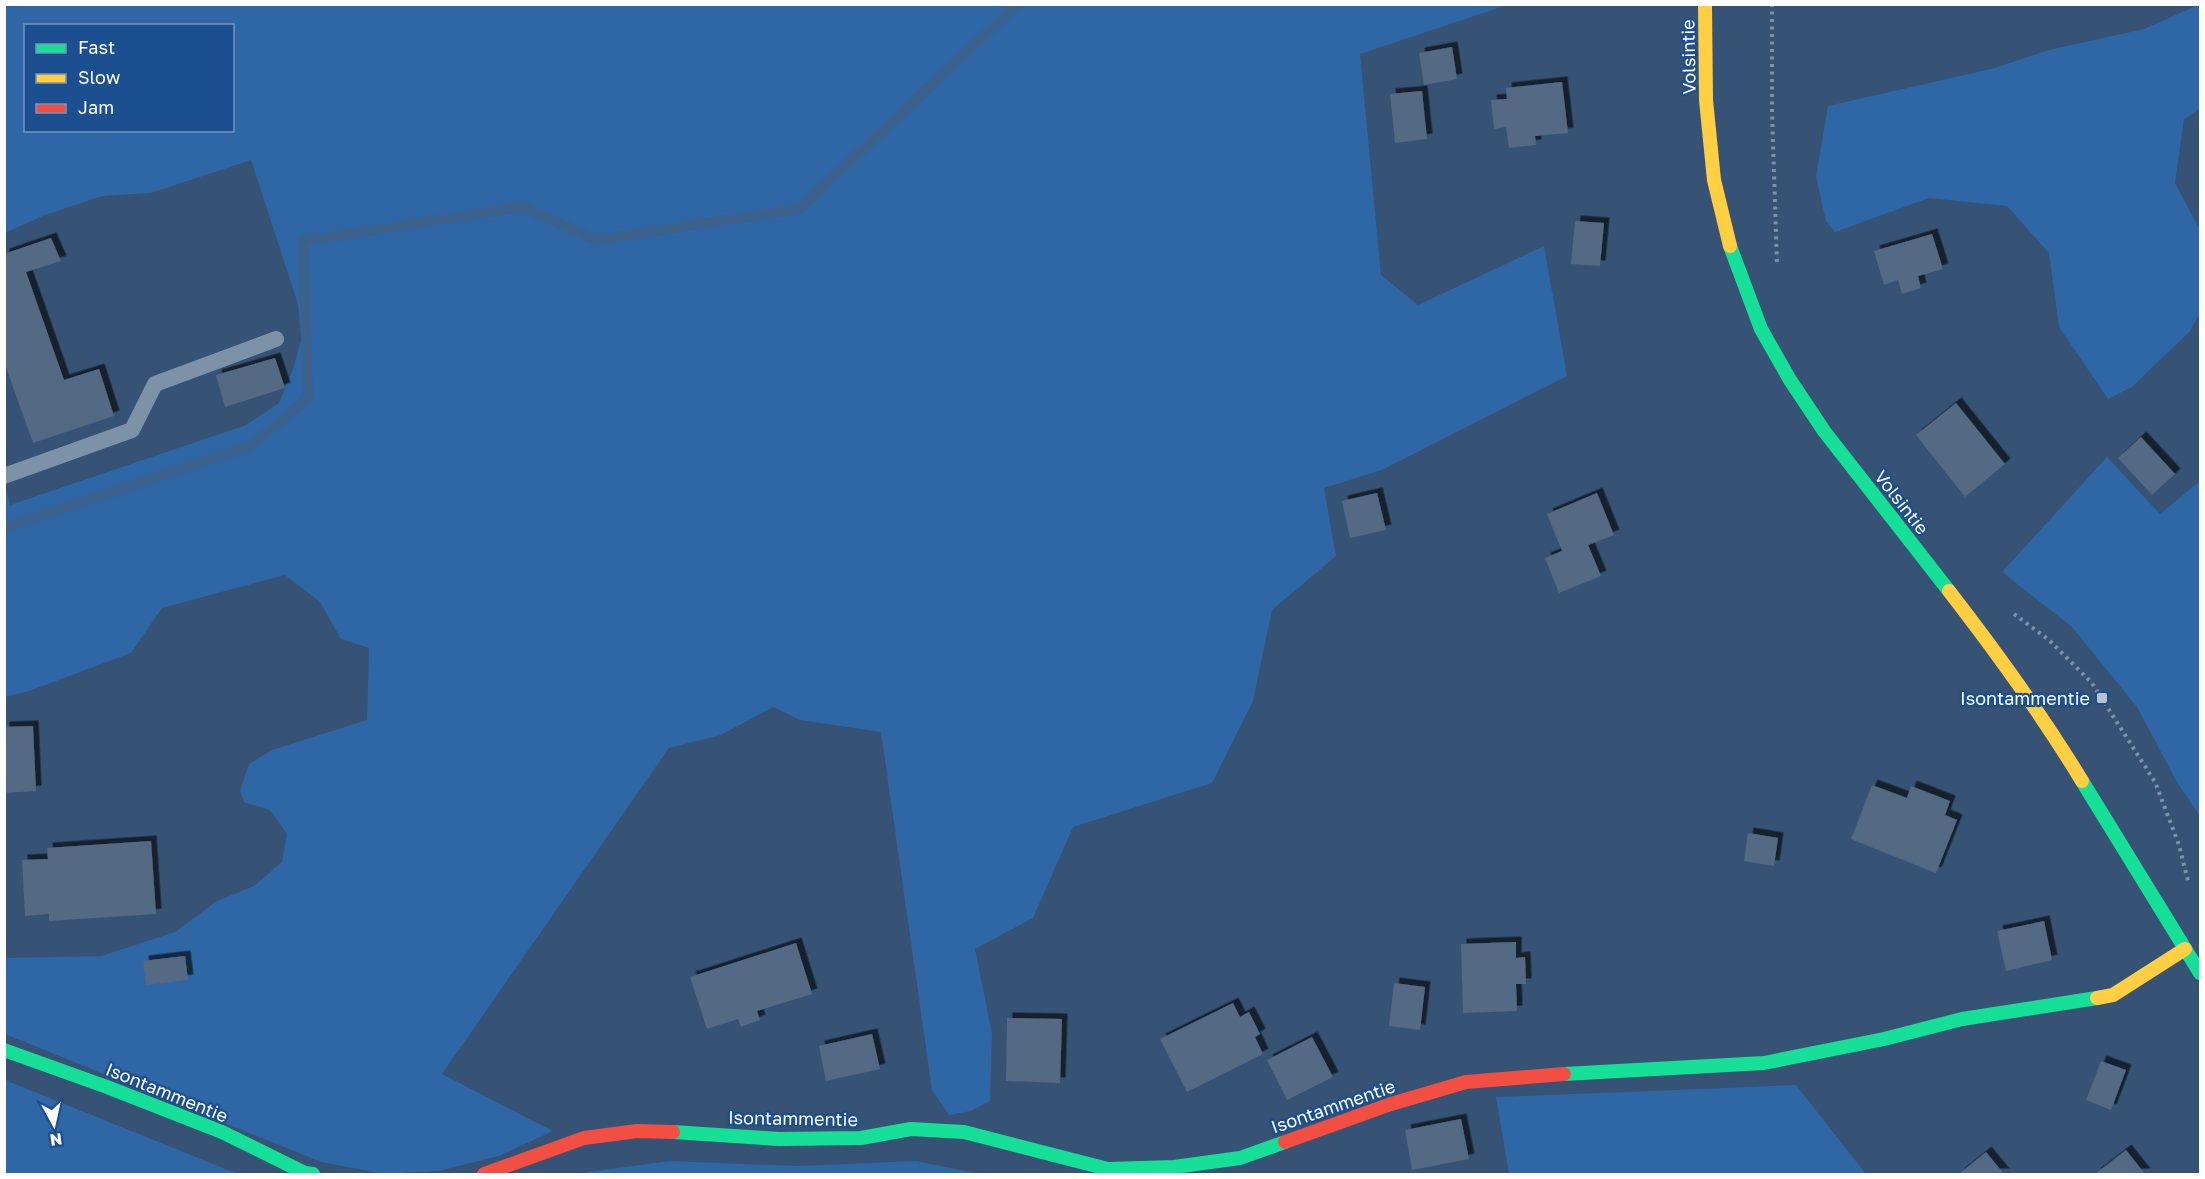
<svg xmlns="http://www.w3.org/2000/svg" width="2205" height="1179" viewBox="0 0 2205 1179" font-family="'Golos Text',sans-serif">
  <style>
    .green { fill: #2f66a5; fill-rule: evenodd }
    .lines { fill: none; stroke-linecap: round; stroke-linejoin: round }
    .stream { stroke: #3b618d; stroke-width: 10 }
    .building { fill: #526984; filter: url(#shadow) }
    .path { stroke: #7d92a8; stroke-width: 4; stroke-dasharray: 3 4.5; stroke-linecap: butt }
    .lane { stroke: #7d92a8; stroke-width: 16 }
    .fast { stroke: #16e098; stroke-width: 14 }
    .slow { stroke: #ffcf43; stroke-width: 14 }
    .jam { stroke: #f24e42; stroke-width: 14 }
    .poi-dot { fill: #b9c2ce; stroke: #1b4f8f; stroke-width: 2 }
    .labels { text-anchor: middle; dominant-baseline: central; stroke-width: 4.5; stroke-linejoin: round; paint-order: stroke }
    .street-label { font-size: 18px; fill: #fff; stroke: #1b4f8f }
    .poi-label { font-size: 18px; fill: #fff; stroke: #1b4f8f; text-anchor: end }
  </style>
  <defs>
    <filter id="shadow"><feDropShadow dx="5.5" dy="-5.5" stdDeviation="0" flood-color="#0009"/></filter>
  </defs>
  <rect width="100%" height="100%" fill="#365274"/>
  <!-- green -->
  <path class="green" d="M 4,5 L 1507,5 L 1360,54 L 1381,275 L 1418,305 L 1544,246 L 1567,376 L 1382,470 L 1324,488 L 1336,556 L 1272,610 L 1253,701 L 1212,783 L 1073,827 L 1033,918 L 975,949 L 992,1034 L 990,1101 L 971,1111 L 949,1115 L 932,1090 L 881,732 L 800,720 L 773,707 L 721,735 L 669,748 L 442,1074 L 553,1131 L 499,1156 L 439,1171 L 384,1174 L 321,1162 L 5,1034 L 5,958 L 101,956 L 175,932 L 217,901 L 254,886 L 282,862 L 287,834 L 270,810 L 244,802 L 240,791 L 249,764 L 272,750 L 367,720 L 369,648 L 341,639 L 320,602 L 285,575 L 162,608 L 131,653 L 29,691 L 5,697 L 5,484 L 10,505 L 246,425 L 279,403 L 293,369 L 301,340 L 298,304 L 251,160 L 151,193 L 102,196 L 45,215 L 5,233 ZM 26,26 L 232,26 L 232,130 L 26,130 Z
    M 2198,5 L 2200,5 L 2200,109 L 2184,119 L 2175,183 L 2200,230 L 2200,313 L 2190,331 L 2132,387 L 2108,399 L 2059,327 L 2049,253 L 2007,206 L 1929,198 L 1835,232 L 1826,221 L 1816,177 L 1828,106 L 1995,68 L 2049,50 L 2144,29 Z
    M 2107,457 L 2160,514 L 2200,481 L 2200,816 L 2178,784 L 2137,707 L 2072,627 L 2002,572 Z
    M 4,1080 L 5,1080 L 238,1174 L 5,1174 Z
    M 1796,1085 L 1866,1174 L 1509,1174 L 1496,1097 Z
    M 670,1161 L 799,1166 L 916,1161 L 980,1174 L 573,1174 Z"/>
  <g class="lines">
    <!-- stream -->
    <path class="stream" d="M 4,528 L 251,446 L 308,398 L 303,241 L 523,207 L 596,240 L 799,209 L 1018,4"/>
  </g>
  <!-- building -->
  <path class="building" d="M 1452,47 L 1457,79 L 1424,85 L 1419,53 Z
    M 1562,82 L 1568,133 L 1535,136 L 1536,145 L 1509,148 L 1506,127 L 1494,129 L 1491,100 L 1507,99 L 1506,88 Z
    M 1422,91 L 1427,139 L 1395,143 L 1390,94 Z
    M 1575,221 L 1604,223 L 1600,266 L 1571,264 Z
    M 1932,234 L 1943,269 L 1918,276 L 1921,288 L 1902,294 L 1898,280 L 1884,285 L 1874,251 Z
    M 51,238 L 61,261 L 26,272 L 64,380 L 99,369 L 114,416 L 33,443 L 4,362 L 4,254 Z
    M 275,358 L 285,388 L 225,407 L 216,375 Z
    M 1956,403 L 2005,464 L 1965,497 L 1916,435 Z
    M 2141,437 L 2175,474 L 2152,495 L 2118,458 Z
    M 1377,493 L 1386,530 L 1350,538 L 1342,501 Z
    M 1597,493 L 1614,535 L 1588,545 L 1601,576 L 1559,593 L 1545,558 L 1562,551 L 1547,514 Z
    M 33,726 L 36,791 L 4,793 L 4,727 Z
    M 1872,785 L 1907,798 L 1911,786 L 1950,801 L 1945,815 L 1957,820 L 1936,873 L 1851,839 Z
    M 1748,833 L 1778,838 L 1774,866 L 1744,861 Z
    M 151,841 L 156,914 L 49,921 L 49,914 L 25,916 L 22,860 L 48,859 L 47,848 Z
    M 2044,921 L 2052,960 L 2006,971 L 1997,931 Z
    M 1516,942 L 1516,958 L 1525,957 L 1526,984 L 1516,984 L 1517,1011 L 1463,1013 L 1461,944 Z
    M 796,943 L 812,994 L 757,1011 L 760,1020 L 741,1027 L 738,1019 L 707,1029 L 690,977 Z
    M 185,956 L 188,980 L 146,985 L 143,961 Z
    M 1394,983 L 1425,987 L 1420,1030 L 1389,1026 Z
    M 1233,1003 L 1240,1017 L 1249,1012 L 1260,1034 L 1255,1037 L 1263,1054 L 1187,1092 L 1160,1039 Z
    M 1007,1018 L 1062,1019 L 1060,1083 L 1006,1081 Z
    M 872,1034 L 880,1069 L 826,1081 L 819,1046 Z
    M 1312,1037 L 1333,1077 L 1287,1100 L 1267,1060 Z
    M 2101,1061 L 2126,1070 L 2111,1110 L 2086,1100 Z
    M 1461,1119 L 1469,1159 L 1412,1170 L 1405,1130 Z
    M 2126,1150 L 2145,1174 L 2095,1174 Z
    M 1986,1152 L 2004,1174 L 1959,1174 Z"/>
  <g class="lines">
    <!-- path -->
    <path class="path" d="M 1772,4 L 1772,112 L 1777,265
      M 2014,614 L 2049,640 L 2092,683 L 2155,782 L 2179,845 L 2188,881"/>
    <!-- lane -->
    <path class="lane" d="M 4,476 L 132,430 L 155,384 L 276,339"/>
    <!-- fast -->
    <path class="fast" d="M 1730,246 L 1761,329 L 1790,380 L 1824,431 L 1949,591
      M 2082,781 L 2200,973
      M 4,1050 L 107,1087 L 222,1132 L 305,1173 L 313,1174
      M 1564,1074 L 1764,1063 L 1884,1039 L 1962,1019 L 2097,998
      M 673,1132 L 779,1139 L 861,1138 L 911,1129 L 964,1132 L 1108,1169 L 1174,1167 L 1240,1158 L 1285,1142"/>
    <!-- slow -->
    <path class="slow" d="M 1705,4 L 1706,100 L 1714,180 L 1730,246
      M 1949,591 C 1997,653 2042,715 2082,781
      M 2097,998 L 2113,995 L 2185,949"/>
    <!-- jam -->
    <path class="jam" d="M 1285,1142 L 1391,1104 L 1466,1082 L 1564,1074
      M 484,1174 L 584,1138 L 637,1131 L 673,1132"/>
  </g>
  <!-- markers -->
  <rect class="poi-dot" x="2096" y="692" width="12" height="12" rx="3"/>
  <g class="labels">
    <!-- street labels -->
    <g class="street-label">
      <text transform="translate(1688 57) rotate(-91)">Volsintie</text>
      <text transform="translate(1902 502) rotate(52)">Volsintie</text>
      <text transform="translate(167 1092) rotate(22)">Isontammentie</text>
      <text transform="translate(1333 1106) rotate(-19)">Isontammentie</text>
      <text transform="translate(793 1118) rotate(1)">Isontammentie</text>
    </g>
    <!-- poi labels -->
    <g class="poi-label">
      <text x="2090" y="698">Isontammentie</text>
    </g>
  </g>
  <!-- border -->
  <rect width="2205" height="1179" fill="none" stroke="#ffffff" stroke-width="12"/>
  <!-- legend -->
  <rect x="24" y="24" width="210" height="108" fill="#1b4f8f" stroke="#7695bc" stroke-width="1.5"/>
  <rect x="36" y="44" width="30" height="9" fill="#16e098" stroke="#7695bc" stroke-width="1.5"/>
  <text x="78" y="54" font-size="18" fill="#ffffff">Fast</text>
  <rect x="36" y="74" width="30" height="9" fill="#ffcf43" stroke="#7695bc" stroke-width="1.5"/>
  <text x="78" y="84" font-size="18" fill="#ffffff">Slow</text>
  <rect x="36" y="104" width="30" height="9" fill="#f24e42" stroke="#7695bc" stroke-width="1.5"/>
  <text x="78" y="114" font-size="18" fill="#ffffff">Jam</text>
  <!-- north arrow -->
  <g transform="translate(54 1125) rotate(172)" stroke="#1b4f8f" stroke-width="4.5" paint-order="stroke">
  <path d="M0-4.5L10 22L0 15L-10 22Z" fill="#ffffff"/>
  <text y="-9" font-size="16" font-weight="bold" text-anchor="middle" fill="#ffffff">N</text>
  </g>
</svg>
